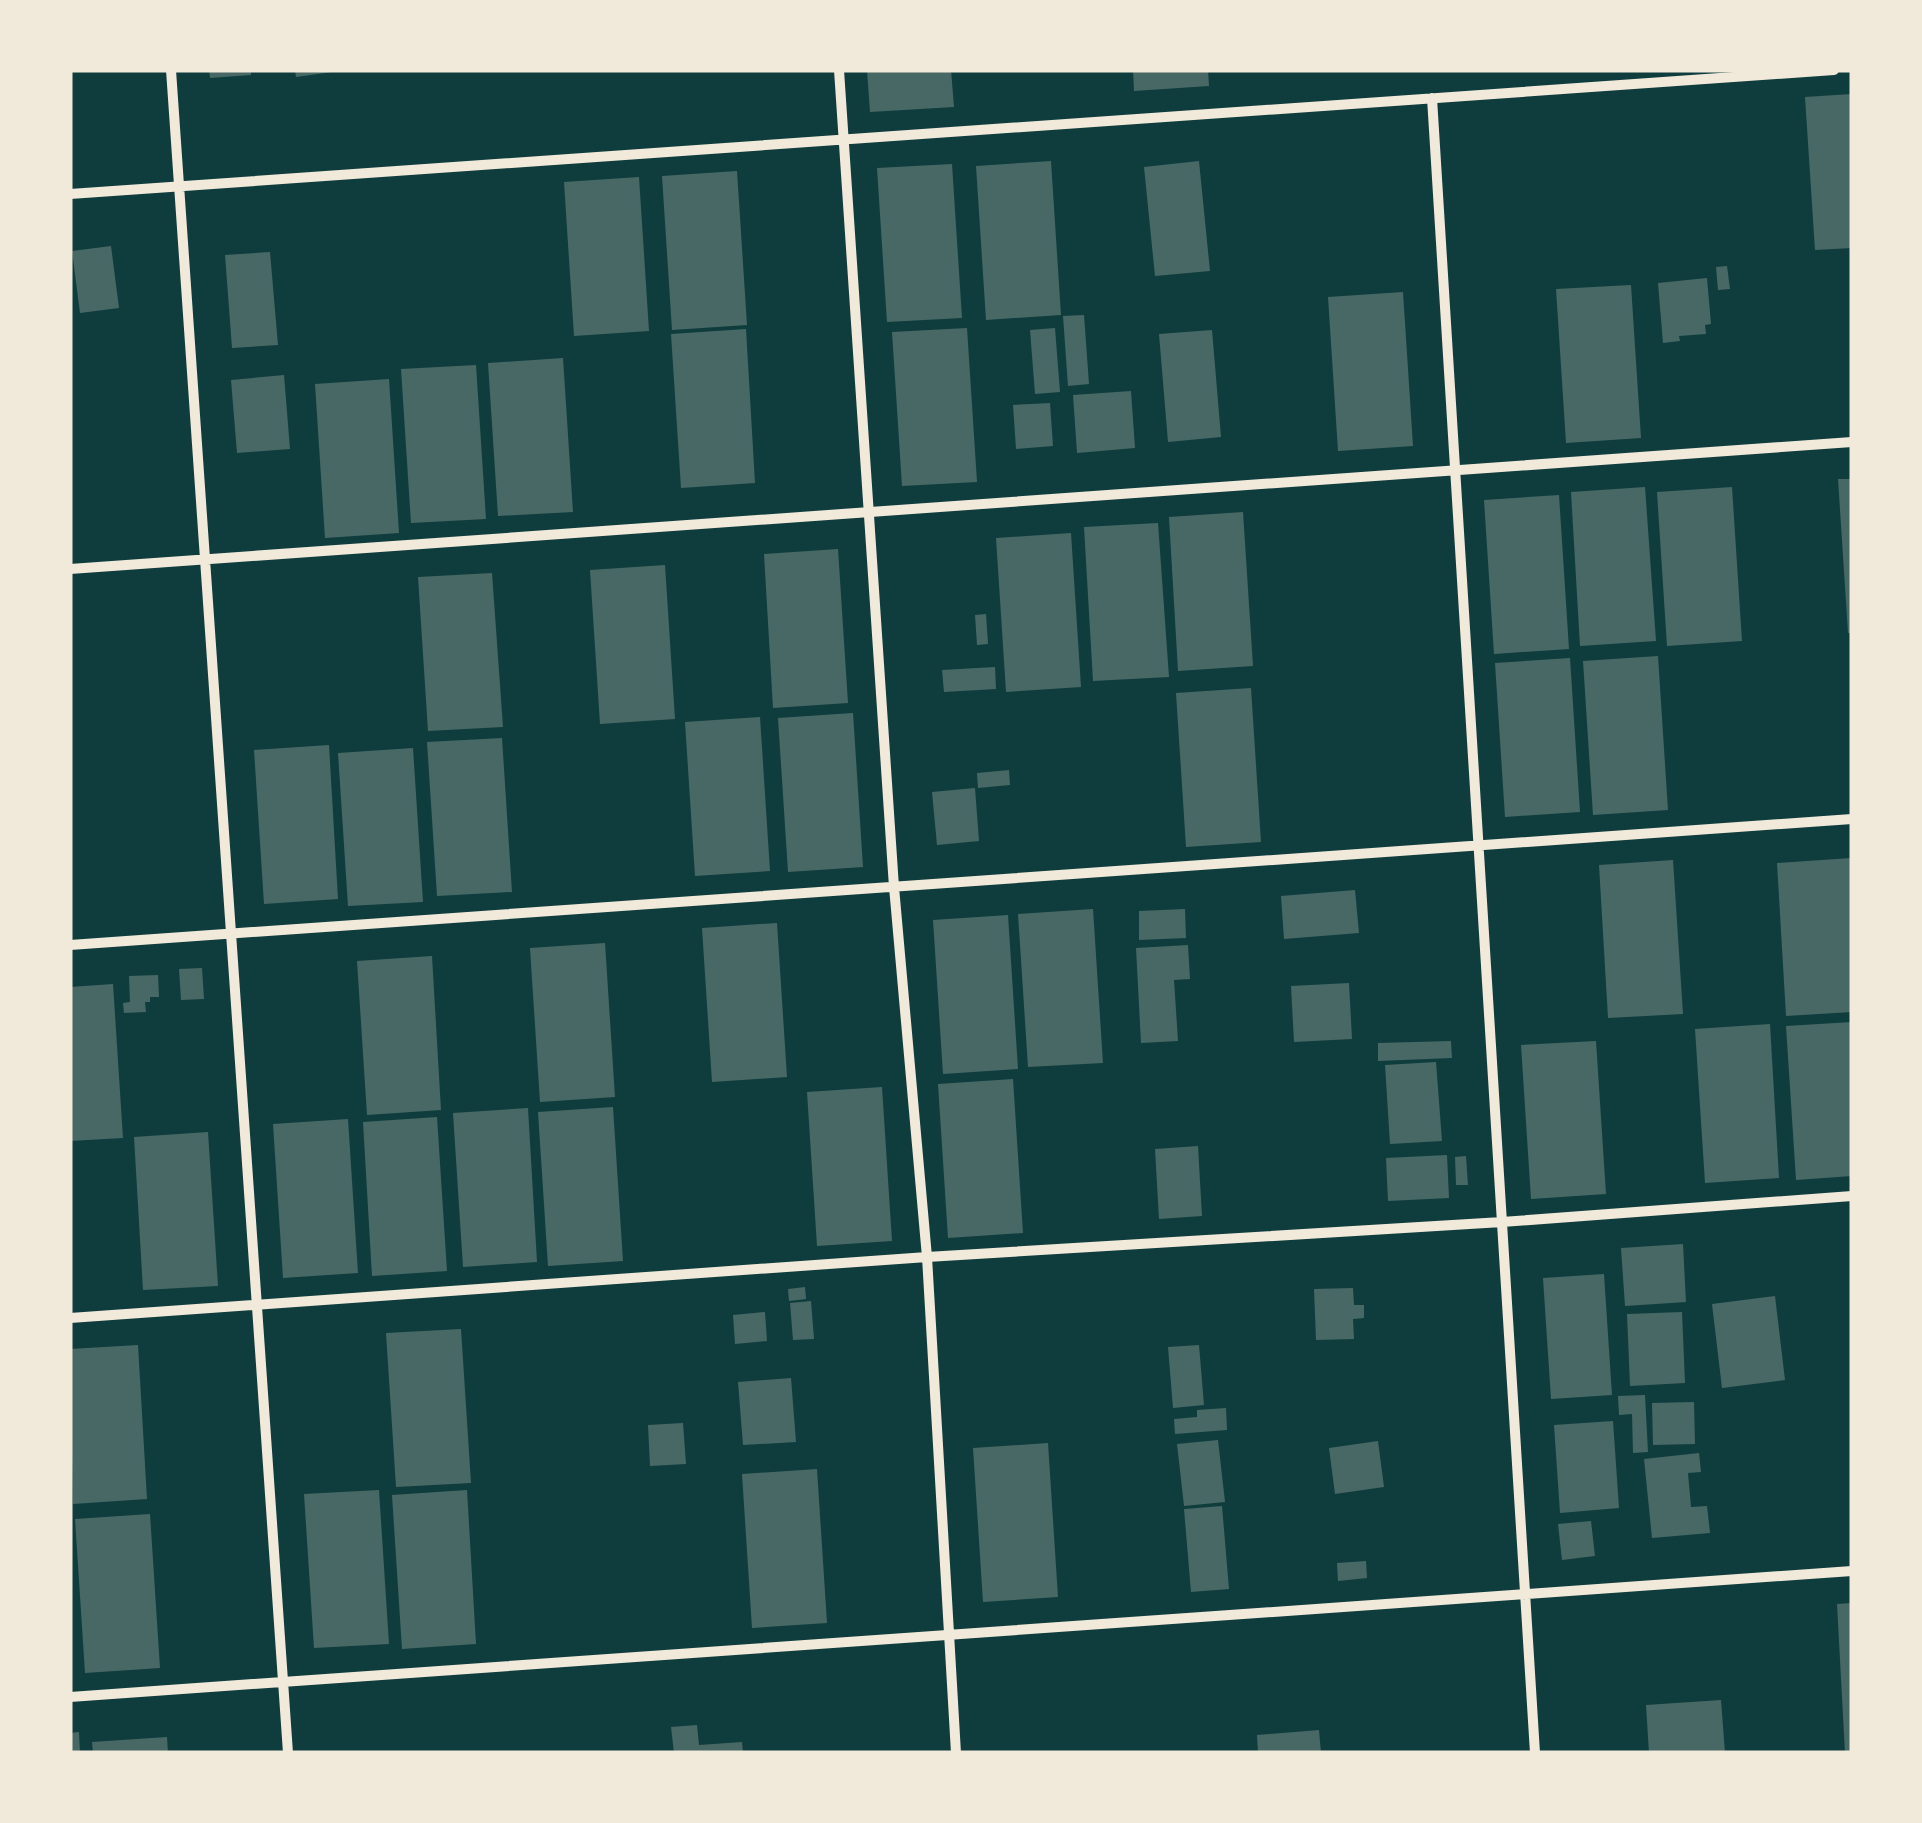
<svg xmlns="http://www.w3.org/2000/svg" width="1922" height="1823" viewBox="0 0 1922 1823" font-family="'DejaVu Sans',sans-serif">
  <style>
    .building { fill: #486865 }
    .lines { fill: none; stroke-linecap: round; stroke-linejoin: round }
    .minor { stroke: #f1e9da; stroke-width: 10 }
  </style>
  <rect width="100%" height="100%" fill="#0f3d3e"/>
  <!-- building -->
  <path class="building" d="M 209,70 L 251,70 L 251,75 L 210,78 Z
    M 295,70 L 332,70 L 332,72 L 296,77 Z
    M 867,70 L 951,70 L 954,107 L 870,112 Z
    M 1133,70 L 1208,70 L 1209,86 L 1134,91 Z
    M 1852,94 L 1852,248 L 1815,250 L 1805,97 Z
    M 1051,161 L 1061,315 L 986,320 L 976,166 Z
    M 1199,161 L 1210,271 L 1155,276 L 1144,167 Z
    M 952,164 L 962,318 L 887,322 L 877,168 Z
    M 737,171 L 747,325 L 672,330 L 662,176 Z
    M 639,177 L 649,331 L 574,336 L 564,182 Z
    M 111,246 L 119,308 L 80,313 L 72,251 Z
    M 270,252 L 278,345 L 232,348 L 225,255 Z
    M 1727,266 L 1730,289 L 1718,290 L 1716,267 Z
    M 1707,278 L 1711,324 L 1705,325 L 1706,334 L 1679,336 L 1680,341 L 1663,343 L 1658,283 Z
    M 1631,285 L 1641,438 L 1566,443 L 1556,289 Z
    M 1403,292 L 1413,446 L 1338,451 L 1328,297 Z
    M 1084,315 L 1089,384 L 1068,386 L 1063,316 Z
    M 967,328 L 977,482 L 902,486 L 892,332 Z
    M 1055,328 L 1060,392 L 1035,394 L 1030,330 Z
    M 746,329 L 755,483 L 681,488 L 671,334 Z
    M 1212,330 L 1221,437 L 1168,442 L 1159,334 Z
    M 563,358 L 573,512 L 498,516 L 488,363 Z
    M 476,365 L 486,519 L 411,523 L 401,369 Z
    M 284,375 L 290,449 L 237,453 L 231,380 Z
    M 389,379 L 399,533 L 325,538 L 315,384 Z
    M 1131,391 L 1135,448 L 1077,453 L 1073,395 Z
    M 1050,403 L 1053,446 L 1016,449 L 1013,405 Z
    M 1838,479 L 1852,479 L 1852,633 L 1848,633 Z
    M 1645,487 L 1656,641 L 1580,646 L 1571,492 Z
    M 1732,487 L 1742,641 L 1667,646 L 1657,492 Z
    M 1559,495 L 1569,649 L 1494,654 L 1484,500 Z
    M 1243,512 L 1253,666 L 1178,671 L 1169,517 Z
    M 1158,523 L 1169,677 L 1093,681 L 1084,527 Z
    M 1071,533 L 1081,687 L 1006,692 L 996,538 Z
    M 838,549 L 848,703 L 773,708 L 764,554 Z
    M 665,565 L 675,719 L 600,724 L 590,570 Z
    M 492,573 L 503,727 L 428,731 L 418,577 Z
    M 986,614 L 988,644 L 977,645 L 975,615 Z
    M 1658,656 L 1668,810 L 1593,815 L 1583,661 Z
    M 1570,658 L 1580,812 L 1505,817 L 1495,663 Z
    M 995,667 L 996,689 L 944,692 L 942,670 Z
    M 1251,688 L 1261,842 L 1186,847 L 1176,693 Z
    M 853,713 L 863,867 L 788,872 L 778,718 Z
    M 760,717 L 770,871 L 695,876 L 685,722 Z
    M 502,738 L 512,892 L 437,896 L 427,742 Z
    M 329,745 L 338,899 L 264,904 L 254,750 Z
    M 413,748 L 423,902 L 348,906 L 338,753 Z
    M 1009,770 L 1010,785 L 978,788 L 977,773 Z
    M 975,788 L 979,841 L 937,845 L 932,792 Z
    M 1851,858 L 1852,1012 L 1786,1016 L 1777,863 Z
    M 1673,860 L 1683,1014 L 1608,1018 L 1599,865 Z
    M 1355,890 L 1359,933 L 1284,939 L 1281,896 Z
    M 1093,909 L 1103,1063 L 1028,1067 L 1018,914 Z
    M 1185,909 L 1186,938 L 1139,940 L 1139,911 Z
    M 1008,915 L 1018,1069 L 943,1074 L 933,920 Z
    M 777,923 L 787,1077 L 712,1082 L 702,928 Z
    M 605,943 L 615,1097 L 540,1102 L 530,948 Z
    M 1188,945 L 1190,979 L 1174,980 L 1178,1041 L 1141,1043 L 1136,948 Z
    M 432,956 L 441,1110 L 367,1115 L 357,961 Z
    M 202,968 L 204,999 L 181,1000 L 179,969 Z
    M 158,975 L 159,997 L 150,997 L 150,1002 L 145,1002 L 146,1012 L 124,1013 L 123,1003 L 130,1002 L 129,976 Z
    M 1349,983 L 1352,1039 L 1294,1042 L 1291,986 Z
    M 113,984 L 123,1138 L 70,1141 L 70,987 Z
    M 1852,1022 L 1852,1176 L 1796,1180 L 1786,1026 Z
    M 1770,1024 L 1779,1178 L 1705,1183 L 1695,1029 Z
    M 1451,1041 L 1452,1058 L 1378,1061 L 1378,1043 Z
    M 1596,1041 L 1606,1194 L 1531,1199 L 1521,1045 Z
    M 1436,1062 L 1442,1141 L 1390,1144 L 1385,1065 Z
    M 1013,1079 L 1023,1233 L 948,1238 L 938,1084 Z
    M 882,1087 L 892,1241 L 817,1246 L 807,1092 Z
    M 613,1107 L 623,1261 L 548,1266 L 538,1112 Z
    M 528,1108 L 537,1262 L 463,1267 L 453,1113 Z
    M 437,1117 L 447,1271 L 372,1276 L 363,1122 Z
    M 348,1119 L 358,1273 L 283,1278 L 273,1124 Z
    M 208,1132 L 218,1286 L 143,1290 L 134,1137 Z
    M 1198,1146 L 1202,1216 L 1159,1219 L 1155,1149 Z
    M 1447,1155 L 1449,1198 L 1388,1201 L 1386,1158 Z
    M 1466,1156 L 1468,1185 L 1456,1185 L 1455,1157 Z
    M 1683,1244 L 1686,1302 L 1625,1306 L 1621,1248 Z
    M 1604,1274 L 1612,1395 L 1551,1399 L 1543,1278 Z
    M 805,1287 L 806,1299 L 789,1301 L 788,1289 Z
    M 1353,1288 L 1354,1305 L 1364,1305 L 1364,1318 L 1353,1319 L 1354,1339 L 1316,1340 L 1314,1289 Z
    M 1775,1296 L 1785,1380 L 1722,1388 L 1712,1304 Z
    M 811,1301 L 814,1339 L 793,1340 L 790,1303 Z
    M 765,1312 L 767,1341 L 735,1344 L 733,1315 Z
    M 1682,1312 L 1685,1383 L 1630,1386 L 1627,1314 Z
    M 461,1329 L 471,1483 L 396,1487 L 386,1333 Z
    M 138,1345 L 147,1499 L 73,1504 L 70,1349 Z
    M 1199,1345 L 1204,1405 L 1173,1408 L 1168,1347 Z
    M 791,1378 L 796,1442 L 743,1445 L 738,1382 Z
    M 1645,1395 L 1648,1452 L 1633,1453 L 1632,1414 L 1619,1415 L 1618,1396 Z
    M 1694,1402 L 1695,1444 L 1653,1445 L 1652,1403 Z
    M 1226,1408 L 1227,1430 L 1175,1434 L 1174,1419 L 1197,1417 L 1197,1410 Z
    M 1613,1421 L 1619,1508 L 1560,1513 L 1554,1425 Z
    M 683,1423 L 686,1464 L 650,1466 L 648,1425 Z
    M 1218,1440 L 1225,1502 L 1184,1506 L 1177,1444 Z
    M 1378,1441 L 1384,1487 L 1335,1494 L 1329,1448 Z
    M 1048,1443 L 1058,1597 L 983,1602 L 973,1448 Z
    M 1699,1453 L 1701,1472 L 1688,1473 L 1691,1507 L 1707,1506 L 1710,1533 L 1652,1538 L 1644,1459 Z
    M 817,1469 L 827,1623 L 752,1628 L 742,1474 Z
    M 379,1490 L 389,1644 L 314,1648 L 304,1494 Z
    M 467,1490 L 476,1644 L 402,1649 L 392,1495 Z
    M 1222,1506 L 1229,1589 L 1191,1592 L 1184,1509 Z
    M 150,1514 L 160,1668 L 85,1673 L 75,1519 Z
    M 1591,1521 L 1595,1556 L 1562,1560 L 1558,1524 Z
    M 1366,1561 L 1367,1578 L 1338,1581 L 1337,1563 Z
    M 1852,1603 L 1852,1753 L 1845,1753 L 1837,1604 Z
    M 1721,1700 L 1725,1753 L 1649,1753 L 1646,1705 Z
    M 697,1725 L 699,1745 L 742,1742 L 743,1753 L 674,1753 L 671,1727 Z
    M 1319,1730 L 1321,1753 L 1258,1753 L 1257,1735 Z
    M 79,1732 L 80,1753 L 70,1753 L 70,1733 Z
    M 167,1737 L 168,1753 L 93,1753 L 92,1742 Z"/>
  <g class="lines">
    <!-- minor -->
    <path class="minor" d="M 171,70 L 288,1753
      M 839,70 L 894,887 L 927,1257 L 956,1753
      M 1432,98 L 1535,1753
      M 70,194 L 1834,70
      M 70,569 L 1852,442
      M 70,945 L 1852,819
      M 70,1318 L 927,1257 L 1502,1222 L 1852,1196
      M 70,1697 L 1852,1571"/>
  </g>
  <!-- border -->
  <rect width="1922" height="1823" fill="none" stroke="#f1e9da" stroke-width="145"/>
</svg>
